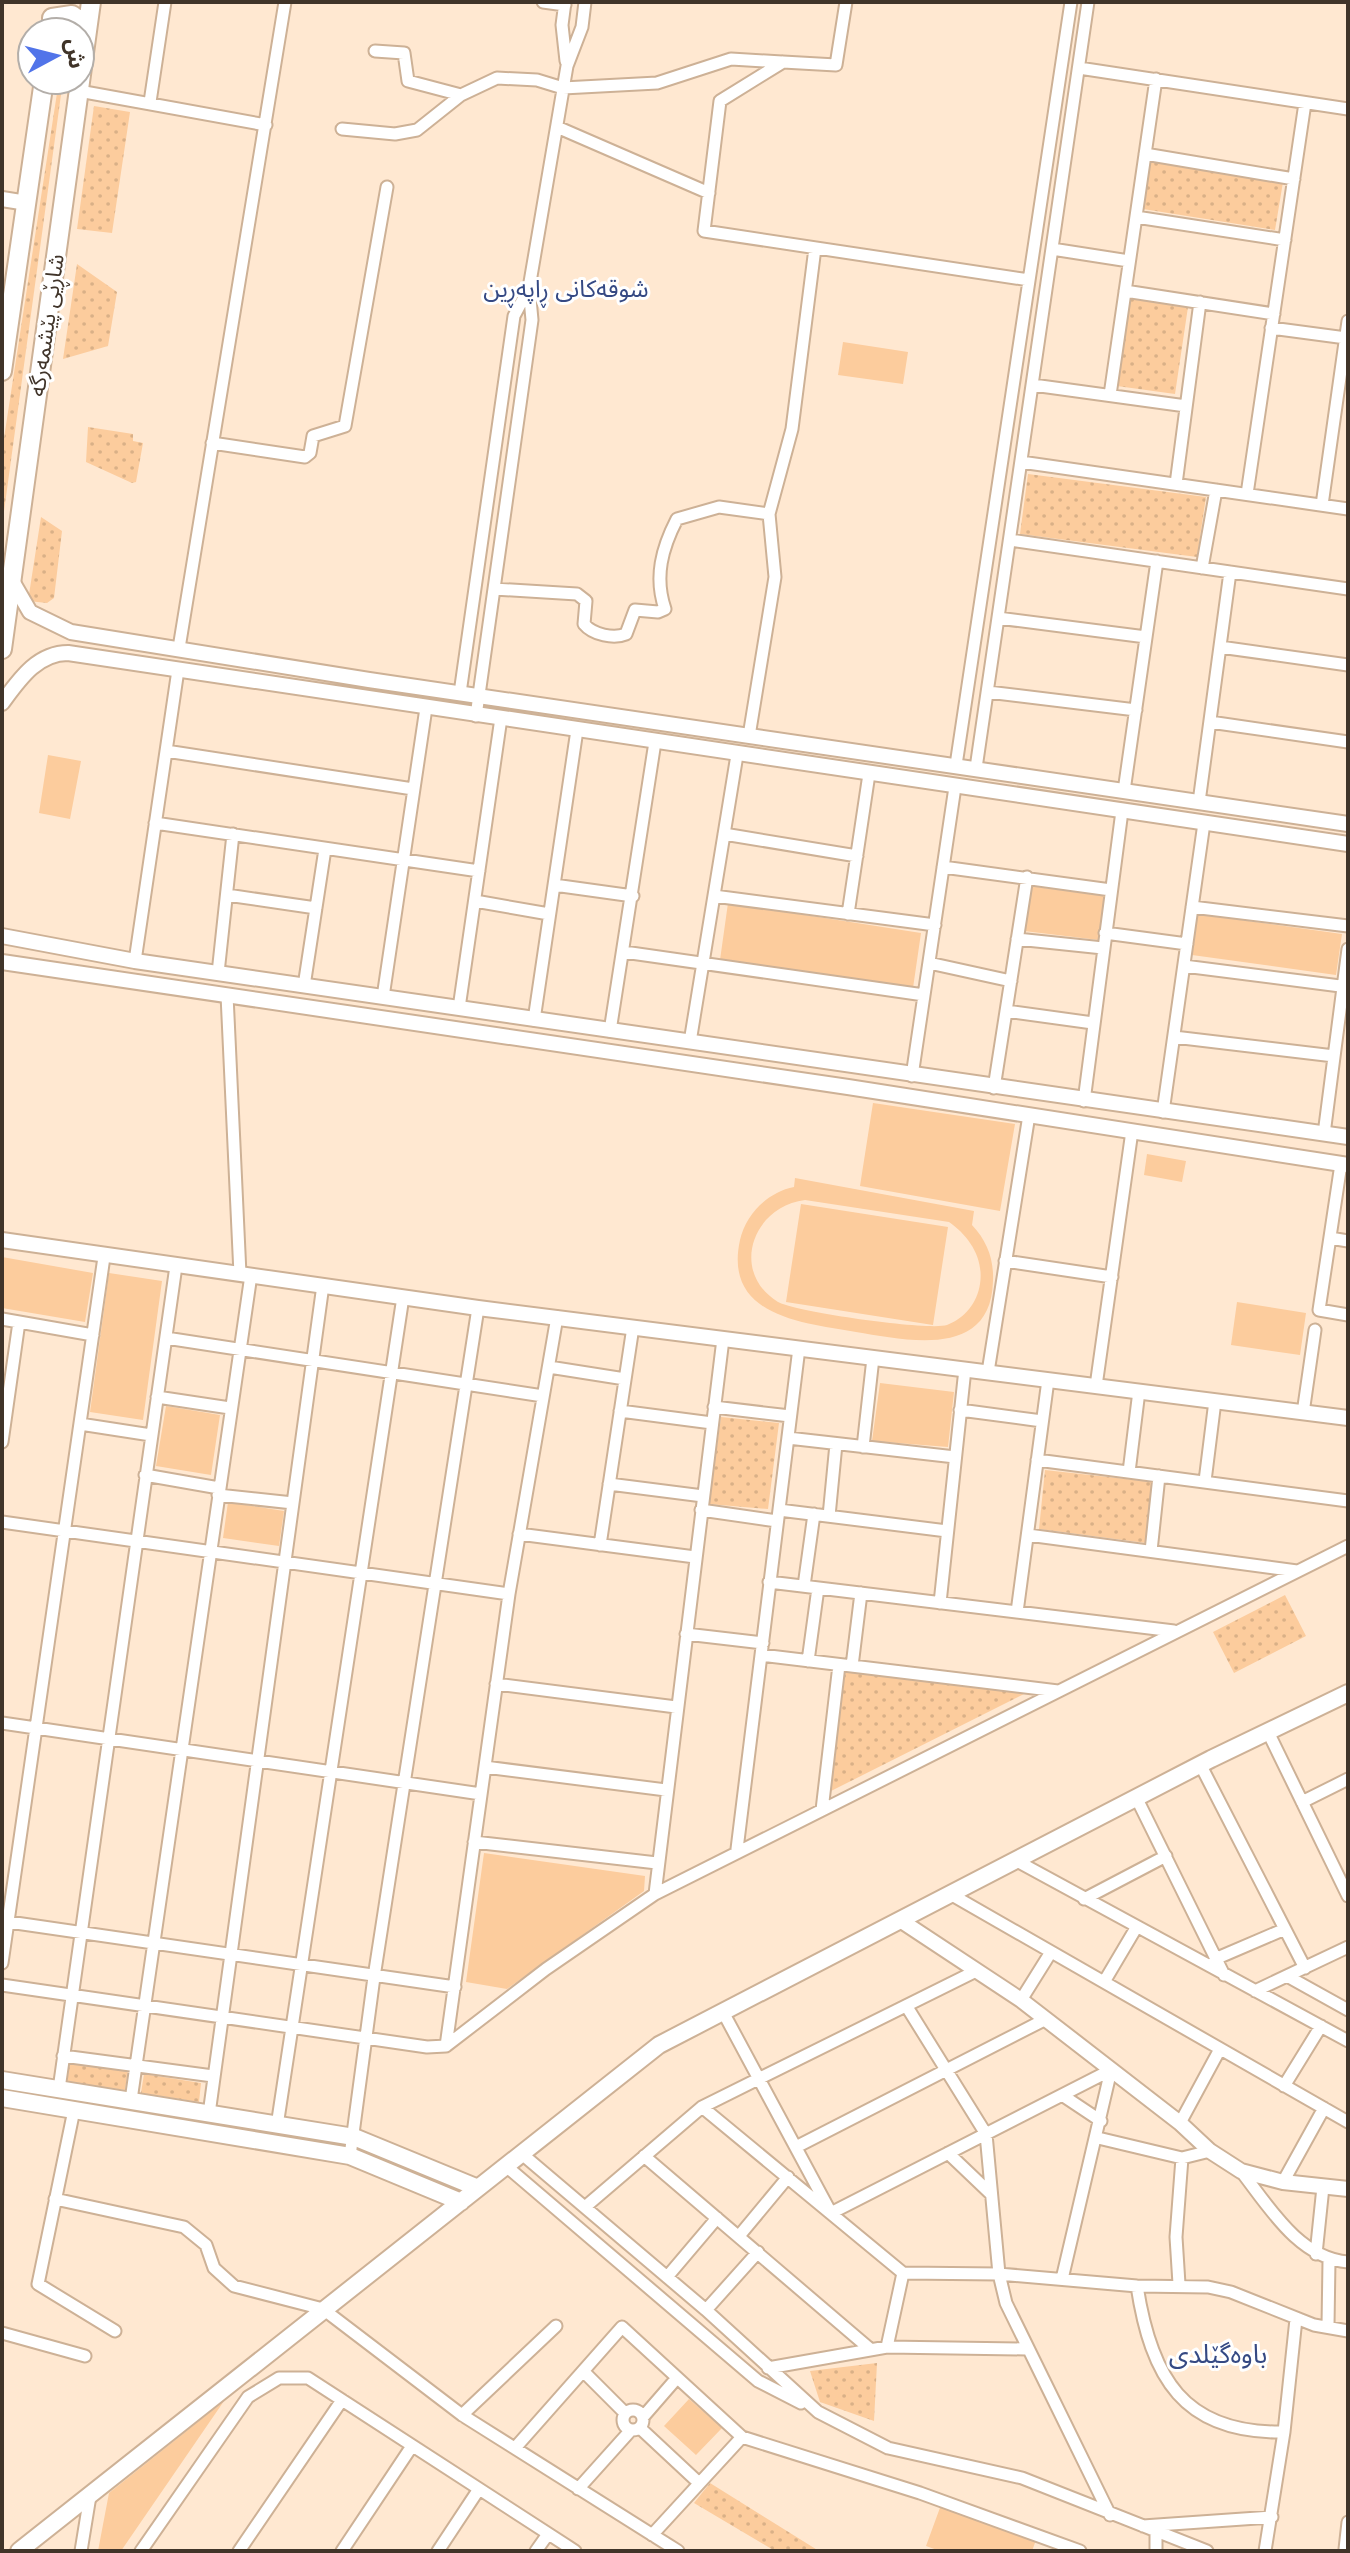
<svg xmlns="http://www.w3.org/2000/svg" width="1350" height="2553" viewBox="0 0 1350 2553" font-family="Lora,'Noto Sans Arabic',serif">
  <style>
    .grass { fill: url(#grass-dots) }
    .park { fill: #fccc9d; fill-rule: evenodd }
    .lines { fill: none; stroke-linecap: round; stroke-linejoin: round }
    .minor-casing { stroke: #cdb196; stroke-width: 15 }
    .tertiary-casing { stroke: #cdb196; stroke-width: 18 }
    .secondary-casing { stroke: #cdb196; stroke-width: 20 }
    .trunk-casing { stroke: #cdb196; stroke-width: 22 }
    .minor { stroke: #fff; stroke-width: 11 }
    .tertiary { stroke: #fff; stroke-width: 14 }
    .secondary { stroke: #fff; stroke-width: 16 }
    .trunk { stroke: #fff; stroke-width: 18 }
    .labels { text-anchor: middle; dominant-baseline: central; stroke-width: 6; stroke-linejoin: round; paint-order: stroke }
    .street-label { font-size: 22px; fill: #403429; stroke: #fff }
    .neighbourhood-label { font-size: 24px; fill: #354983; stroke: #fff }
    .quarter-label { font-size: 26px; fill: #354983; stroke: #fff }
  </style>
  <defs>
    <pattern id="grass-dots" width="8" height="8" patternUnits="userSpaceOnUse" patternTransform="scale(2)"><rect width="8" height="8" fill="#fccc9d"/><path d="M2 2h.1M6 6h.1" fill="none" stroke="#d9b087" stroke-width="1.8" stroke-linecap="round"/></pattern>
  </defs>
  <rect width="100%" height="100%" fill="#ffe8d1"/>
  <!-- grass -->
  <path class="grass" d="M 59,80 L 63,80 L 2,526 L 2,451 Z
    M 94,106 L 130,112 L 112,233 L 77,229 Z
    M 1150,160 L 1283,182 L 1275,230 L 1143,209 Z
    M 77,264 L 117,292 L 108,346 L 63,359 Z
    M 1129,299 L 1188,307 L 1175,394 L 1117,386 Z
    M 88,427 L 133,434 L 133,441 L 143,443 L 136,482 L 132,483 L 86,462 Z
    M 1028,474 L 1206,497 L 1197,557 L 1020,534 Z
    M 41,517 L 62,531 L 54,598 L 47,603 L 28,601 Z
    M 721,1417 L 779,1423 L 768,1509 L 709,1504 Z
    M 1045,1470 L 1153,1482 L 1146,1543 L 1039,1529 Z
    M 1285,1595 L 1306,1636 L 1234,1673 L 1213,1632 Z
    M 845,1671 L 1026,1693 L 831,1791 Z
    M 70,2063 L 128,2071 L 125,2090 L 67,2082 Z
    M 144,2074 L 201,2083 L 199,2102 L 141,2093 Z
    M 877,2363 L 874,2421 L 820,2402 L 810,2371 Z
    M 710,2483 L 819,2551 L 775,2551 L 694,2503 Z"/>
  <!-- park -->
  <path class="park" d="M 843,342 L 908,352 L 903,384 L 838,375 Z
    M 48,755 L 81,761 L 70,819 L 39,813 Z
    M 1030,886 L 1105,896 L 1099,940 L 1024,931 Z
    M 728,903 L 921,933 L 913,988 L 720,960 Z
    M 1198,914 L 1342,934 L 1336,975 L 1192,955 Z
    M 873,1103 L 1015,1124 L 1000,1211 L 860,1186 Z
    M 1147,1154 L 1186,1161 L 1182,1182 L 1144,1175 Z
    M 795,1178 L 974,1211 L 972,1225 C 987,1241 994,1259 993,1281 C 991,1360 906,1340 856,1332 C 804,1323 723,1317 740,1240 C 746,1214 768,1192 794,1187 ZM 805,1200 L 949,1222 C 969,1236 984,1258 980,1284 C 977,1303 965,1318 947,1325 C 929,1331 796,1312 778,1302 C 729,1272 753,1206 805,1200 Z
    M 801,1204 L 948,1227 L 933,1325 L 786,1302 Z
    M 2,1257 L 93,1273 L 85,1322 L 2,1308 Z
    M 109,1273 L 162,1281 L 143,1420 L 90,1412 Z
    M 1237,1302 L 1306,1313 L 1300,1355 L 1231,1345 Z
    M 880,1383 L 954,1392 L 948,1447 L 872,1441 Z
    M 166,1406 L 220,1415 L 211,1475 L 156,1466 Z
    M 228,1502 L 284,1511 L 279,1546 L 223,1538 Z
    M 484,1853 L 645,1876 L 644,1891 L 507,1989 L 466,1982 Z
    M 689,2399 L 722,2428 L 696,2455 L 664,2426 Z
    M 224,2401 L 121,2551 L 98,2551 L 109,2493 Z
    M 941,2505 L 1036,2540 L 1032,2551 L 940,2551 L 926,2546 Z"/>
  <g class="lines">
    <defs>
      <path id="minor" d="M 543,2 L 565,5
        M 565,2 L 562,25 L 566,61
        M 846,2 L 836,65 L 783,62 L 720,101 L 704,231 L 1029,280
        M 375,51 L 404,53 L 408,81 L 461,95
        M 1079,68 L 1348,109
        M 79,91 L 266,125
        M 150,102 L 165,2
        M 557,127 L 709,193
        M 342,129 L 395,134 L 417,130 L 461,95 L 497,78 L 537,80 L 563,88 L 657,83 L 731,59 L 782,62
        M 1145,154 L 1294,179
        M 1136,217 L 1285,240
        M 1052,249 L 1129,261
        M 1125,291 L 1274,314
        M 1271,328 L 1346,338
        M 1033,385 L 1186,406
        M 1110,395 L 1156,79
        M 212,443 L 305,457 L 310,453 L 313,436 L 345,426 L 387,187
        M 1021,462 L 1348,509
        M 1176,484 L 1200,302
        M 1247,494 L 1305,103
        M 1322,505 L 1348,321
        M 1010,540 L 1348,589
        M 1202,568 L 1216,490
        M 494,589 L 577,594 L 586,601 L 584,624 C 593,635 614,639 626,634 L 635,610 L 658,612 L 665,609 C 654,577 662,548 677,519 L 719,507 L 769,514
        M 998,618 L 1146,637
        M 1220,647 L 1348,665
        M 179,648 L 285,2
        M 988,692 L 1136,710
        M 460,693 L 514,316 L 529,288
        M 476,716 L 532,320 L 529,288 L 567,66 L 582,27 L 585,2
        M 1210,722 L 1348,742
        M 749,736 L 775,577 L 769,514 L 792,429 L 815,248
        M 166,751 L 413,789
        M 956,765 L 1071,2
        M 976,768 L 1088,2
        M 1124,791 L 1157,561
        M 1199,802 L 1230,572
        M 155,823 L 479,871
        M 724,834 L 857,856
        M 943,867 L 1111,890
        M 554,885 L 633,896
        M 227,895 L 316,908
        M 714,896 L 935,925
        M 475,901 L 549,914
        M 1192,907 L 1348,926
        M 848,914 L 869,774
        M 1105,933 L 1187,944
        M 1017,939 L 1103,948
        M 624,952 L 924,995
        M 135,961 L 178,670
        M 929,963 L 1011,981
        M 1184,966 L 1348,987
        M 218,973 L 233,834
        M 304,986 L 325,849
        M 227,995 L 240,1274
        M 383,997 L 426,708
        M 459,1008 L 501,718
        M 1006,1011 L 1093,1023
        M 534,1020 L 577,730
        M 610,1031 L 655,742
        M 1174,1037 L 1334,1056
        M 690,1042 L 737,755
        M 912,1076 L 955,787
        M 994,1088 L 1027,877
        M 1084,1101 L 1122,811
        M 1163,1112 L 1204,823
        M 1324,1134 L 1348,949
        M 1341,1164 L 1319,1310 L 1348,1315
        M 1330,1238 L 1348,1241
        M 1005,1261 L 1112,1277
        M 2,1319 L 93,1335
        M 166,1338 L 543,1396
        M 549,1367 L 625,1379
        M 988,1372 L 1029,1115
        M 1096,1386 L 1132,1131
        M 157,1397 L 230,1408
        M 714,1407 L 790,1416
        M 960,1410 L 1042,1421
        M 620,1411 L 712,1423
        M 1303,1413 L 1315,1330
        M 80,1424 L 151,1435
        M 788,1438 L 955,1457
        M 2,1442 L 19,1322
        M 863,1447 L 873,1358
        M 1037,1460 L 1348,1501
        M 1129,1472 L 1139,1391
        M 145,1475 L 219,1488
        M 1205,1481 L 1215,1401
        M 609,1484 L 703,1496
        M 218,1495 L 293,1503
        M 701,1510 L 777,1521
        M 779,1510 L 947,1531
        M 829,1516 L 836,1444
        M 2,1522 L 509,1594
        M 519,1534 L 695,1557
        M 1028,1535 L 1297,1571
        M 600,1545 L 633,1327
        M 1151,1551 L 1159,1476
        M 769,1582 L 1174,1631
        M 804,1586 L 814,1514
        M 940,1603 L 965,1369
        M 1017,1612 L 1048,1380
        M 686,1634 L 763,1643
        M 761,1655 L 1058,1691
        M 808,1661 L 818,1588
        M 852,1666 L 861,1593
        M 496,1684 L 676,1707
        M 2,1723 L 481,1794
        M 1268,1732 L 1348,1896
        M 1200,1764 L 1305,1968
        M 485,1767 L 666,1790
        M 1136,1797 L 1224,1975
        M 1302,1802 L 1348,1779
        M 822,1810 L 839,1665
        M 474,1842 L 657,1863
        M 737,1849 L 799,1348
        M 1015,1860 L 1348,2041
        M 655,1894 L 723,1339
        M 952,1895 L 1348,2122
        M 1084,1899 L 1166,1856
        M 2,1921 L 455,1987
        M 1215,1959 L 1285,1929
        M 2,1963 L 104,1257
        M 1287,1976 L 1348,2010
        M 1104,1982 L 1136,1928
        M 2,1985 L 427,2047 L 446,2046 L 546,1969 L 655,1894 L 1348,1546
        M 1255,1991 L 1348,1947
        M 1021,2000 L 1051,1952
        M 907,2007 L 986,2134 L 999,2274 L 1006,2303 L 1110,2515
        M 723,2012 L 831,2213 L 1111,2070
        M 446,2046 L 509,1594 L 557,1317
        M 63,2056 L 213,2076
        M 1284,2086 L 1321,2026
        M 59,2089 L 176,1266
        M 1062,2095 L 1101,2121
        M 131,2100 L 251,1275
        M 702,2107 L 903,2273 L 999,2274 L 1137,2286 L 1208,2287 L 1231,2292 L 1314,2325 L 1348,2331
        M 74,2110 L 38,2284 L 115,2331
        M 209,2114 L 323,1285
        M 1180,2123 L 1220,2049
        M 277,2126 L 403,1297
        M 1098,2138 L 1182,2158 L 1210,2151
        M 796,2147 L 1046,2019
        M 948,2153 L 991,2194
        M 522,2154 L 706,2310 L 818,2412 L 888,2448 L 1022,2478 L 1207,2551
        M 350,2156 L 374,1977 L 478,1308
        M 644,2156 L 870,2349
        M 506,2166 L 758,2381 L 801,2403
        M 1241,2171 C 1269,2207 1299,2258 1348,2262
        M 1283,2182 L 1324,2108
        M 55,2199 L 184,2227 L 206,2245 L 214,2268 L 234,2286 L 323,2309 L 462,2415 L 678,2551
        M 585,2207 L 702,2107 L 976,1971
        M 739,2236 L 788,2177
        M 1316,2254 L 1323,2187
        M 667,2277 L 717,2218
        M 1062,2279 L 1111,2070
        M 1179,2284 L 1176,2237 L 1182,2158
        M 1137,2286 C 1151,2377 1183,2434 1284,2432
        M 706,2310 L 758,2252
        M 1328,2326 L 1329,2261
        M 2,2333 L 85,2356
        M 887,2347 L 903,2273
        M 768,2368 L 887,2347 L 1026,2349
        M 583,2371 L 625,2413
        M623 2420a10 10 0 1 1 20 0a10 10 0 1 1-20 0Z
        M 462,2415 L 556,2326
        M 643,2417 L 676,2379
        M 640,2428 L 699,2483
        M 515,2448 L 622,2327 L 742,2437 L 920,2493 L 1080,2551
        M 578,2489 L 631,2430
        M 1143,2526 L 1272,2517
        M 652,2535 L 742,2437
        M 1345,2549 L 1348,2522
        M 81,2551 L 90,2496
        M 141,2551 L 248,2397 L 279,2378 L 308,2378 L 575,2551
        M 239,2551 L 342,2400
        M 342,2551 L 412,2446
        M 438,2551 L 479,2489
        M 536,2551 L 548,2534
        M 1156,2551 L 1156,2533
        M 1265,2551 L 1284,2432 L 1296,2319"/>
      <path id="tertiary" d="M 2,199 L 27,203
        M 12,581 L 30,612 L 71,632 L 369,680 L 1348,824
        M 2,703 C 19,680 37,653 68,653 L 1348,844
        M 2,936 L 135,961 L 1348,1137
        M 2,962 L 848,1087 L 1348,1165
        M 2,1240 L 478,1308 L 1348,1418
        M 900,1920 L 1021,2000 L 1180,2123 L 1210,2151 L 1241,2171 L 1283,2182 L 1348,2189"/>
      <path id="secondary" d="M 2,2080 L 354,2137 L 478,2188
        M 2,2098 L 350,2156 L 461,2202
        M 19,2551 L 659,2045 L 1211,1759 L 1348,1693"/>
      <path id="trunk" d="M 52,18 L 72,15 L 87,26
        M 2,371 L 44,80
        M 2,649 L 91,2"/>
    </defs>
    <!-- minor casing -->
    <use href="#minor" class="minor-casing"/>
    <!-- tertiary casing -->
    <use href="#tertiary" class="tertiary-casing"/>
    <!-- secondary casing -->
    <use href="#secondary" class="secondary-casing"/>
    <!-- trunk casing -->
    <use href="#trunk" class="trunk-casing"/>
    <!-- minor -->
    <use href="#minor" class="minor"/>
    <!-- tertiary -->
    <use href="#tertiary" class="tertiary"/>
    <!-- secondary -->
    <use href="#secondary" class="secondary"/>
    <!-- trunk -->
    <use href="#trunk" class="trunk"/>
  </g>
  <g class="labels">
    <!-- street labels -->
    <g class="street-label">
      <text transform="translate(46 325) rotate(-82)">شاڕێی پێشمەرگە</text>
    </g>
    <!-- neighbourhood labels -->
    <g class="neighbourhood-label">
      <text x="566" y="288">شوقەکانی ڕاپەڕین</text>
    </g>
    <!-- quarter labels -->
    <g class="quarter-label">
      <text x="1218" y="2353">باوەگێلدی</text>
    </g>
  </g>
  <!-- border -->
  <rect width="1350" height="2553" fill="none" stroke="#403429" stroke-width="8"/>
  <!-- north arrow -->
  <g transform="translate(56 56) rotate(83)"><circle r="38" fill="#ffffff" stroke="#b3aea9" stroke-width="2"/>
  <path d="M0-6L14 30L0 20L-14 30Z" fill="#5174e9"/>
  <text y="-12" font-size="22" font-weight="bold" text-anchor="middle" fill="#403429">ش</text>
  </g>
</svg>
